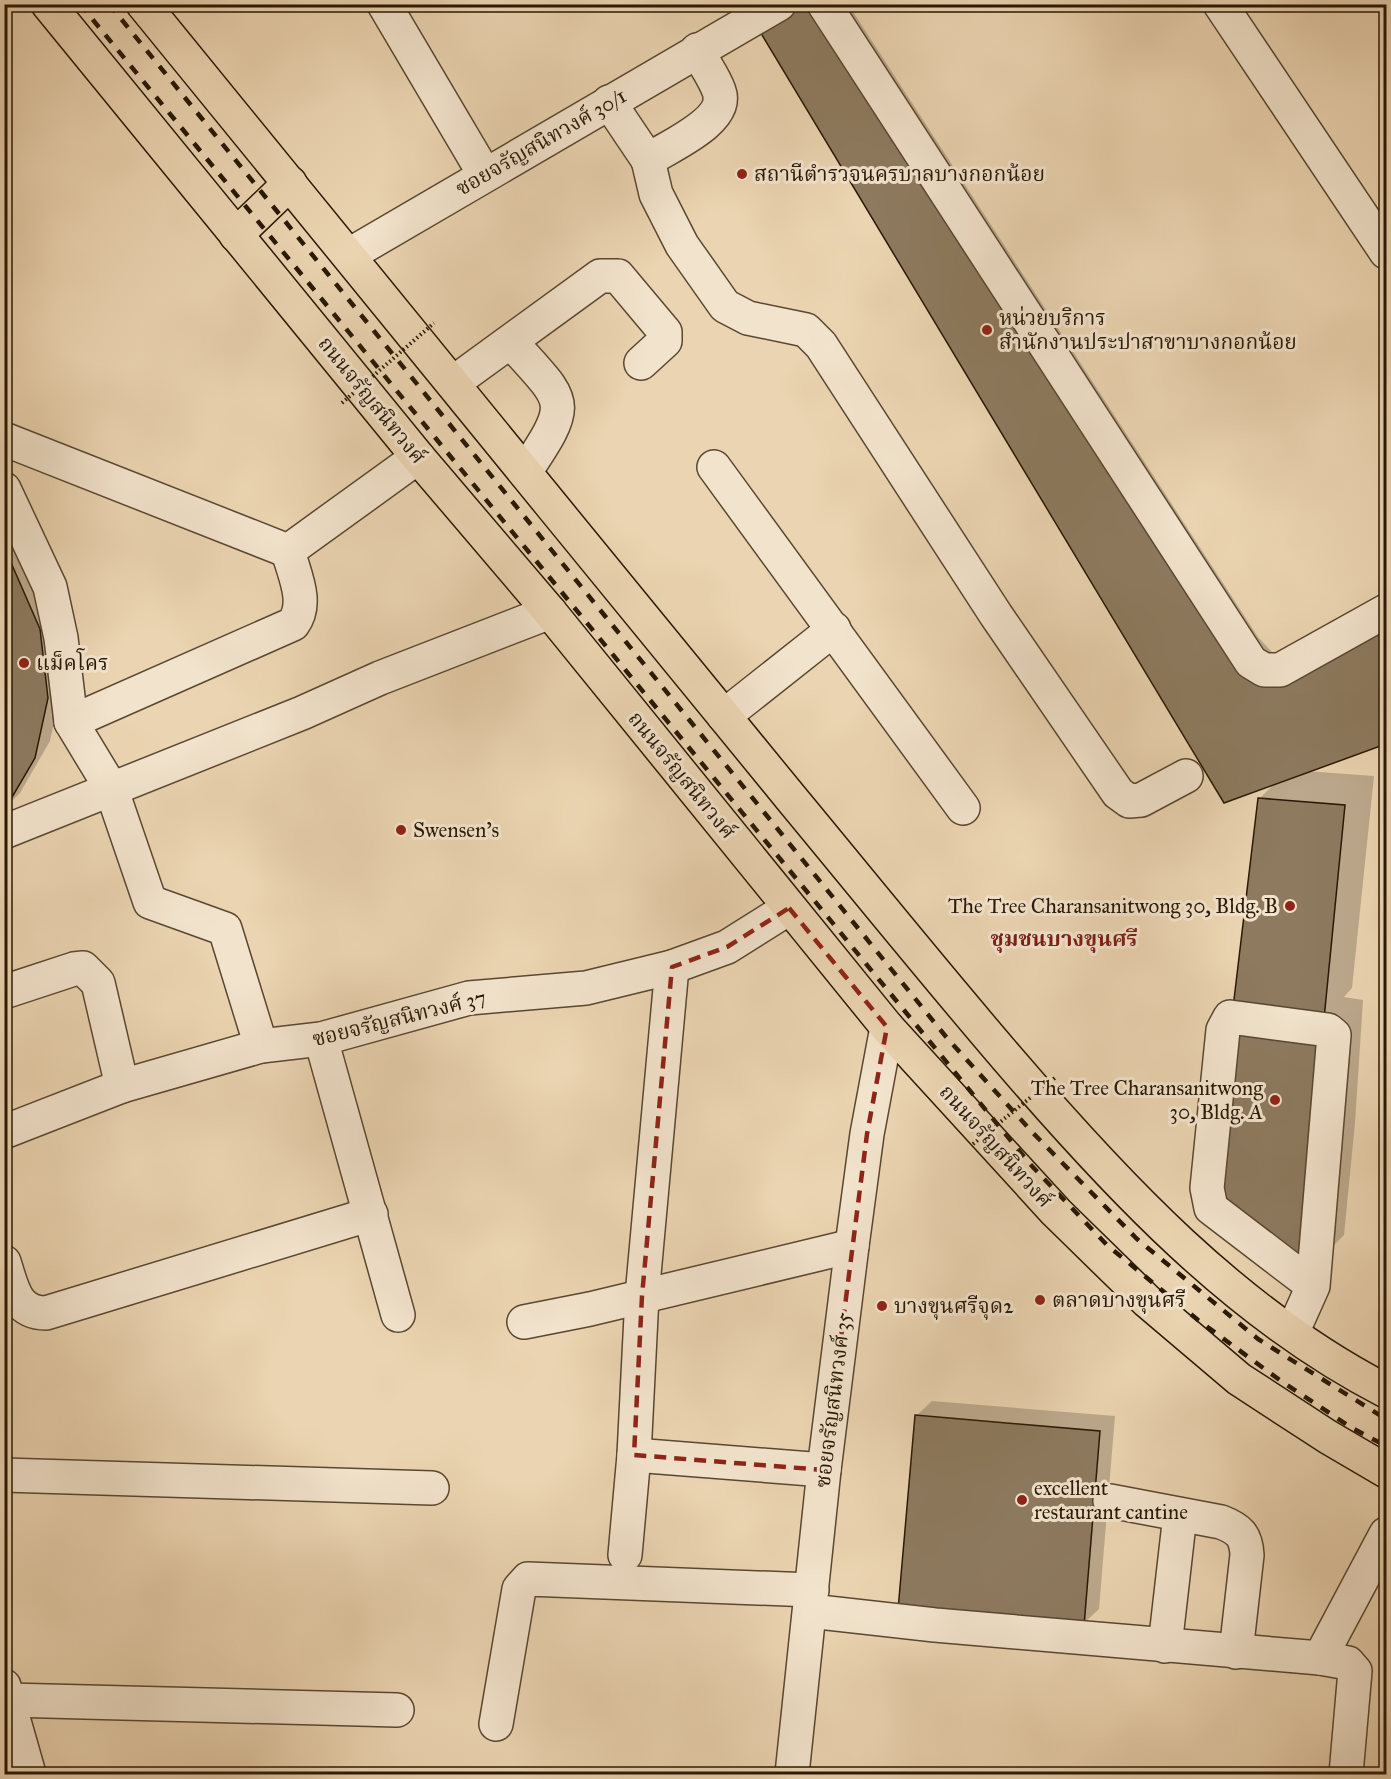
<svg xmlns="http://www.w3.org/2000/svg" width="1391" height="1779" font-family="'IM FELL Great Primer','Noto Serif Thai',serif">
  <style>
    .shadow { fill: #0003 }
    .building { fill: #8d7a5f; stroke: #281806; stroke-width: 1.5 }
    .lines { fill: none; stroke-linecap: round; stroke-linejoin: round }
    .minor-casing { stroke: #594731; stroke-width: 36 }
    .major-casing { stroke: #281806; stroke-width: 36 }
    .minor { stroke: #f2e3cc; stroke-width: 33 }
    .major { stroke: #ebd4b1; stroke-width: 33 }
    .rail { stroke: #281806; stroke-width: 4.5; stroke-dasharray: 10 10; stroke-linecap: butt }
    .path-bridge { stroke: #281806; stroke-width: 4; stroke-dasharray: 1.5 3; stroke-linecap: butt }
    .marked { fill: none; stroke: #8f2418; stroke-width: 4.5; stroke-dasharray: 12 8; stroke-linejoin: round }
    .poi-dot { fill: #8f2418; stroke: #f2e3cc; stroke-width: 2 }
    .labels { text-anchor: middle; dominant-baseline: central; stroke-width: 6; stroke-linejoin: round; paint-order: stroke }
    .street-label { font-size: 21px; fill: #281806; stroke: #f2e3cc }
    .poi-label { font-size: 21px; fill: #281806; stroke: #f2e3cc; text-anchor: start }
    .neighbourhood-label { font-size: 22px; font-weight: bold; fill: #7a1f14; stroke: #f2e3cc }
  </style>
  <rect width="100%" height="100%" fill="#ebd4b1"/>
  <filter id="stains"><feTurbulence type="fractalNoise" baseFrequency=".00333" numOctaves="4"/><feColorMatrix values="0 0 0 0 .2 0 0 0 0 .09 0 0 0 0 .02 0 0 0 .5 -.17"/></filter>
  <radialGradient id="worn" r=".72"><stop offset=".6" stop-color="#630" stop-opacity="0"/><stop offset="1" stop-color="#630" stop-opacity=".3"/></radialGradient>
  <g class="shadow">
    <path d="M 770,4 L 848,4 L 1258,637 L 1272,652 L 1287,656 L 1386,606 L 1386,742 L 1306,771 L 1374,776 L 1352,988 L 1344,997 L 1363,1000 L 1355,1123 L 1344,1235 L 1306,1273 L 1259,799 L 1276,782 Z"/>
    <path d="M 4,520 L 27,549 L 63,681 L 50,741 L 20,793 L 4,809 Z"/>
    <path d="M 932,1401 L 1115,1416 L 1099,1609 L 1083,1624 L 916,1416 Z"/>
  </g>
  <g class="building">
    <path d="M 778,4 L 824,4 L 1257,667 L 1386,611 L 1386,744 L 1224,803 L 753,20 Z"/>
    <path d="M 4,555 L 12,565 L 40,629 L 48,698 L 35,758 L 4,811 Z"/>
    <path d="M 1258,798 L 1345,805 L 1324,1019 L 1233,1008 Z"/>
    <path d="M 1238,1025 L 1325,1038 L 1306,1275 L 1215,1201 Z"/>
    <path d="M 915,1415 L 1100,1431 L 1084,1626 L 898,1610 Z"/>
  </g>
  <g class="lines">
    <g class="minor-casing">
      <g id="minor">
        <path d="M 384,4 L 485,175"/>
        <path d="M 824,4 L 1251,662 L 1264,670 L 1280,670 L 1386,611"/>
        <path d="M 1220,4 L 1386,252"/>
        <path d="M 609,102 L 648,160 C 669,146 730,121 719,91 C 714,77 704,64 697,50"/>
        <path d="M 648,160 L 656,194 L 682,245 L 725,306 L 748,318 L 806,330 L 821,345 L 996,615 L 1118,793 L 1129,801 L 1141,800 L 1186,776"/>
        <path d="M 349,255 L 779,4"/>
        <path d="M 511,342 C 566,404 574,399 525,472"/>
        <path d="M 453,383 L 600,276 L 618,276 L 665,332 L 665,341 L 641,363"/>
        <path d="M 4,439 L 288,551 L 418,457"/>
        <path d="M 714,467 L 963,808"/>
        <path d="M 4,489 L 50,587 L 61,638 L 71,722 L 111,788 L 150,902 L 225,929 L 261,1046"/>
        <path d="M 724,716 L 834,629"/>
        <path d="M 71,722 L 293,624 C 309,603 294,574 288,551"/>
        <path d="M 4,832 L 302,713 L 380,678 L 550,612"/>
        <path d="M 4,992 L 74,969 L 83,968 L 98,983 L 122,1086"/>
        <path d="M 321,1039 L 398,1315"/>
        <path d="M 4,1132 L 122,1086 L 261,1046 L 321,1039 L 469,998 L 586,988 L 672,967 L 727,947 L 789,908"/>
        <path d="M 4,1262 C 12,1286 15,1313 46,1313 L 371,1214"/>
        <path d="M 524,1322 L 590,1309 L 852,1246"/>
        <path d="M 1292,1333 L 1313,1286 L 1334,1035 L 1328,1030 L 1230,1017 L 1223,1030 L 1207,1188 L 1211,1208 L 1313,1286"/>
        <path d="M 634,1455 L 824,1470"/>
        <path d="M 4,1475 L 432,1488"/>
        <path d="M 1110,1501 L 1221,1522 C 1239,1529 1246,1535 1247,1555 L 1236,1652"/>
        <path d="M 625,1555 L 634,1455 L 642,1296 L 672,967"/>
        <path d="M 810,1611 L 935,1625 L 1320,1658 L 1386,1534"/>
        <path d="M 1165,1646 L 1180,1515"/>
        <path d="M 1320,1658 L 1348,1663 L 1355,1671 L 1346,1774"/>
        <path d="M 4,1686 L 29,1774"/>
        <path d="M 8,1700 L 397,1710"/>
        <path d="M 496,1724 L 519,1589 L 528,1579 L 812,1590"/>
        <path d="M 792,1774 L 824,1470 L 852,1246 L 867,1134 L 887,1027"/>
      </g>
    </g>
    <g class="major-casing">
      <g id="major">
        <path d="M 48,4 L 418,457 L 550,612 L 887,1027 L 1056,1212 L 1147,1301 L 1239,1379 L 1328,1437 L 1386,1471"/>
        <path d="M 143,4 C 360,269 574,534 791,798 C 863,885 934,973 1007,1058 C 1116,1185 1236,1314 1386,1391"/>
        <path d="M 236,235 L 290,183"/>
      </g>
    </g>
    <use href="#minor" class="minor"/>
    <use href="#major" class="major"/>
    <g class="rail">
      <path d="M 80,4 L 1030,1164 L 1107,1245 L 1198,1320 L 1281,1381 L 1352,1428 L 1386,1446"/>
      <path d="M 109,4 L 947,1038 L 1033,1133 L 1137,1239 L 1258,1339 L 1386,1419"/>
    </g>
    <g class="path-bridge">
      <path d="M 342,403 L 434,323"/>
      <path d="M 973,1144 L 1056,1077"/>
    </g>
  </g>
  <path class="marked" d="M 789,908 L 887,1027 L 867,1134 L 824,1470 L 634,1455 L 642,1296 L 672,967 L 727,947 Z"/>
  <g class="poi-dot">
    <circle cx="742" cy="174" r="6"/>
    <circle cx="987" cy="330" r="6"/>
    <circle cx="24" cy="663" r="6"/>
    <circle cx="401" cy="830" r="6"/>
    <circle cx="1290" cy="906" r="6"/>
    <circle cx="1275" cy="1100" r="6"/>
    <circle cx="1040" cy="1300" r="6"/>
    <circle cx="882" cy="1306" r="6"/>
    <circle cx="1022" cy="1500" r="6"/>
  </g>
  <g class="labels">
    <g class="street-label">
      <text transform="translate(541 142) rotate(-30)">ซอยจรัญสนิทวงศ์ 30/1</text>
      <text transform="translate(372 400) rotate(51)">ถนนจรัญสนิทวงศ์</text>
      <text transform="translate(682 775) rotate(51)">ถนนจรัญสนิทวงศ์</text>
      <text transform="translate(399 1018) rotate(-14)">ซอยจรัญสนิทวงศ์ 37</text>
      <text transform="translate(996 1146) rotate(48)">ถนนจรัญสนิทวงศ์</text>
      <text transform="translate(833 1400) rotate(-83)">ซอยจรัญสนิทวงศ์ 35</text>
    </g>
    <g class="poi-label">
      <text x="754" y="174">สถานีตำรวจนครบาลบางกอกน้อย</text>
      <text x="999" y="318">หน่วยบริการ<tspan x="999" dy="24">สำนักงานประปาสาขาบางกอกน้อย</tspan></text>
      <text x="36" y="663">แม็คโคร</text>
      <text x="413" y="830">Swensen's</text>
      <text x="1278" y="906" text-anchor="end">The Tree Charansanitwong 30, Bldg. B</text>
      <text x="1263" y="1088" text-anchor="end">The Tree Charansanitwong<tspan x="1263" dy="24">30, Bldg. A</tspan></text>
      <text x="1052" y="1300">ตลาดบางขุนศรี</text>
      <text x="894" y="1306">บางขุนศรีจุด2</text>
      <text x="1034" y="1488">excellent<tspan x="1034" dy="24">restaurant cantine</tspan></text>
    </g>
    <g class="neighbourhood-label">
      <text x="1064" y="938">ชุมชนบางขุนศรี</text>
    </g>
  </g>
  <rect width="1391" height="1779" fill="none" stroke="#ebd4b1" stroke-width="24"/>
  <rect x="6" y="6" width="1379" height="1767" fill="none" stroke="#281806" stroke-width="3"/>
  <rect x="12" y="12" width="1367" height="1755" fill="none" stroke="#281806" stroke-width="1.5"/>
  <rect width="100%" height="100%" filter="url(#stains)"/>
  <rect width="100%" height="100%" fill="url(#worn)"/>
</svg>
